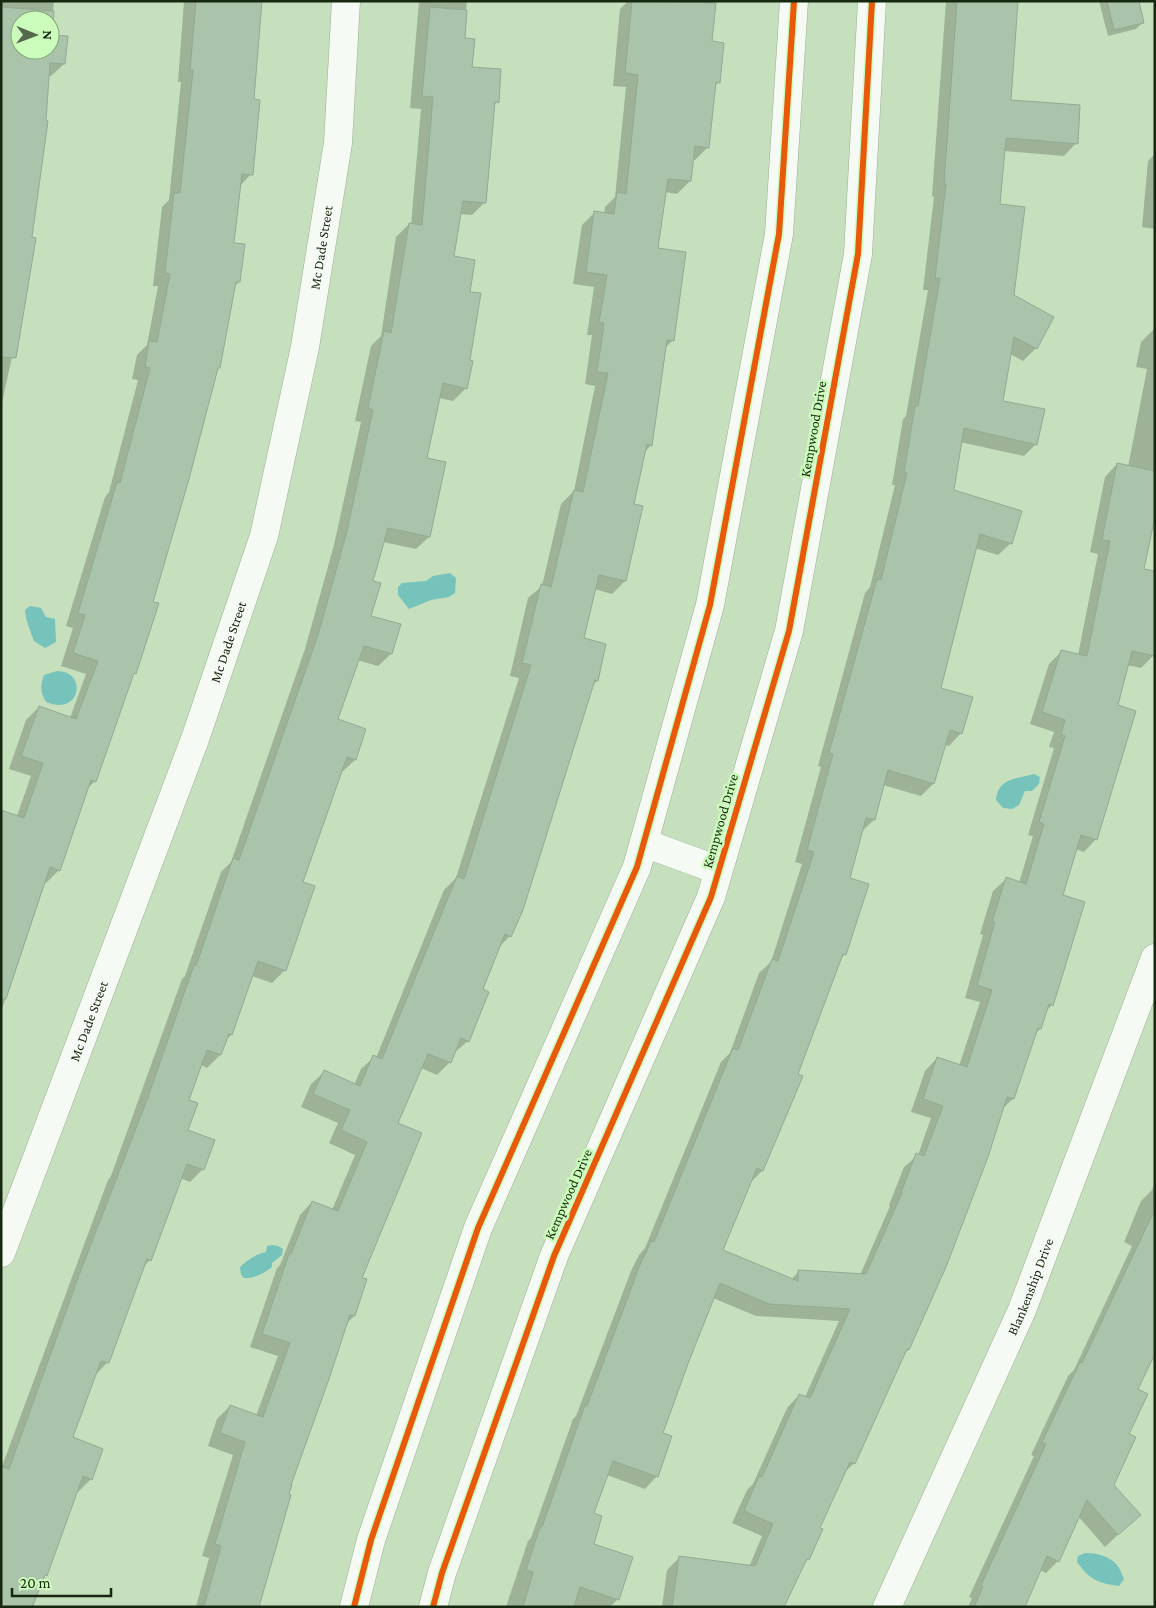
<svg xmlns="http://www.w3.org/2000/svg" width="1156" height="1608" font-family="'Crimson Pro',serif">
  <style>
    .water { fill: #75c3bb }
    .shadow { fill: #0003; fill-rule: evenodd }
    .building { fill: #aac3ab; stroke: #91aa93; fill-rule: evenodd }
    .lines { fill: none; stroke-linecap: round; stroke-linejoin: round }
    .minor-casing { stroke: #9caf94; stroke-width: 29 }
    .major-casing { stroke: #9caf94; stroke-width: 29 }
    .minor { stroke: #f6faf5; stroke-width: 28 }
    .major { stroke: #f6faf5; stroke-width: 28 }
    .cycleway-casing { stroke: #ccfcbb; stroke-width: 9 }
    .cycleway { stroke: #e8590c; stroke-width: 6 }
    .labels { text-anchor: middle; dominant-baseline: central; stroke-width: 5; stroke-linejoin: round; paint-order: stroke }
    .street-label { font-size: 14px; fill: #172810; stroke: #ccfcbb }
  </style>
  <rect width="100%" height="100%" fill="#c6dfbd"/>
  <g class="water">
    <path d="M 450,573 L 456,578 L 455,593 L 449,597 L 431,600 L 409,609 L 398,595 L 398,587 L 402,583 L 426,581 L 433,576 Z"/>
    <path d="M 30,606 L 41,608 L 46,617 L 55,619 L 56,642 L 45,648 L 34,641 C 31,633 25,618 25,610 Z"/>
    <path d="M 57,671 C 88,671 81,717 46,702 C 40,692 40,686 44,675 Z"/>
    <path d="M 1034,774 L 1040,777 L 1039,784 L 1032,791 L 1025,791 L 1019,805 L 1012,809 L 1003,808 L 996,800 C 998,778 1016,779 1034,774 Z"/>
    <path d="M 272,1245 L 278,1246 L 283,1249 L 282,1255 L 272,1263 L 272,1267 C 263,1274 255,1278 244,1278 L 241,1275 L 240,1267 C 247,1260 256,1254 266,1252 L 267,1246 Z"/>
    <path d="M 1085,1553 C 1096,1553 1109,1556 1116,1564 C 1120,1568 1122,1575 1124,1579 L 1119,1586 C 1098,1583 1090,1580 1077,1562 L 1078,1556 Z"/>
  </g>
  <g class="shadow">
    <path d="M 1,1 L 54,1 L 51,36 L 64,64 L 51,76 L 48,76 L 24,303 L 1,407 ZM 20,20 L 50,20 L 50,50 L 20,50 Z"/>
    <path d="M 184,1 L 261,1 L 253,100 L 251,174 L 239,187 L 233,244 L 239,282 L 234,287 L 216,370 L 152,602 L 135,673 L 131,677 L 95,781 L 87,789 L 59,870 L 46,883 L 44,882 L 1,1012 L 1,811 L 17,816 L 31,776 L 9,769 L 26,720 L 39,707 L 70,718 L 86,674 L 61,666 L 73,628 L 66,626 L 105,497 L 109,492 L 138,380 L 132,379 L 137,355 L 147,345 L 158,286 L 153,286 L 162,207 L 169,200 L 181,82 L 178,82 Z"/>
    <path d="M 419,1 L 467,1 L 463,39 L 471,68 L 497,102 L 493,106 L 485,202 L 472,215 L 459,214 L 452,257 L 469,293 L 468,361 L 466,388 L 453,401 L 439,398 L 426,459 L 429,537 L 416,549 L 383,542 L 371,582 L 370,617 L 391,654 L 378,666 L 357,660 L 336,720 L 355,760 L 342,772 L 340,772 L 302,883 L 285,970 L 272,983 L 252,976 L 231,1035 L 225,1041 L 220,1055 L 207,1068 L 201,1065 L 188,1100 L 186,1131 L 203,1169 L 190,1182 L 180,1178 L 150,1260 L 142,1268 L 107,1363 L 94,1376 L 71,1438 L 91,1479 L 78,1492 L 76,1491 L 33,1607 L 1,1607 L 1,1469 L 108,1180 L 111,1176 L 182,979 L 185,976 L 221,872 L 231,862 L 305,649 L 334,545 L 361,422 L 355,421 L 371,346 L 381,336 L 396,237 L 409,224 L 411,225 L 421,109 L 410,108 Z"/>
    <path d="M 628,1 L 715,1 L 711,43 L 719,82 L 714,87 L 708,147 L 695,160 L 692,160 L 690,181 L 677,194 L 665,192 L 657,249 L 673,340 L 665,348 L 651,445 L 644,453 L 633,505 L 625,581 L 612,594 L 594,589 L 582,639 L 597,681 L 592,686 L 510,936 L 497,949 L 481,990 L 468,1041 L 454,1053 L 450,1062 L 437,1075 L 421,1068 L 397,1124 L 361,1278 L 354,1316 L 345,1325 L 289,1485 L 258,1607 L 196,1607 L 209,1558 L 202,1556 L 233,1455 L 208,1446 L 217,1419 L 230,1406 L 256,1416 L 278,1356 L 250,1347 L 277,1268 L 280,1265 L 300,1215 L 312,1202 L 332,1210 L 355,1155 L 329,1143 L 338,1123 L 301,1107 L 311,1084 L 324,1072 L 354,1085 L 361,1069 L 374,1057 L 376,1058 L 444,890 L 456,878 L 519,678 L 510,676 L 528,598 L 542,586 L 561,504 L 574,491 L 595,386 L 585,384 L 592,335 L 587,335 L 594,287 L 573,284 L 582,225 L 595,212 L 604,214 L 605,207 L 615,197 L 626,87 L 613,86 L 620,9 Z"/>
    <path d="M 946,1 L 1017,1 L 1010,101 L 1076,143 L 1064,156 L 1003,151 L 998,205 L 1013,296 L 1036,348 L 1023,361 L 1010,354 L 1002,402 L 1036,444 L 1024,456 L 960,442 L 953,490 L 1011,543 L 998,555 L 975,548 L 939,688 L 961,733 L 949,746 L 945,745 L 933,784 L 921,796 L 883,785 L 874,820 L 861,832 L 848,879 L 845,954 L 840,960 L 762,1171 L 750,1183 L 721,1251 L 791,1280 L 799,1271 L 860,1275 L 890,1206 L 889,1205 L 904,1167 L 918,1155 L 931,1118 L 911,1112 L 925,1071 L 937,1058 L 959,1066 L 980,1002 L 965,998 L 983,935 L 980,934 L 993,891 L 1006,879 L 1019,883 L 1033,836 L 1028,835 L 1054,748 L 1049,747 L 1054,732 L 1030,724 L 1049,664 L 1061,652 L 1078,655 L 1098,554 L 1090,552 L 1105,477 L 1117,464 L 1128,467 L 1147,369 L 1136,367 L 1141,342 L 1155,328 L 1155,510 L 1143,570 L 1154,655 L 1141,668 L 1127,665 L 1116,706 L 1096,839 L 1084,852 L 1075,849 L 1061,896 L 1052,1005 L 1045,1012 L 1040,1029 L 1034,1035 L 1013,1099 L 1002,1109 L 945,1267 L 908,1350 L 903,1355 L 854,1463 L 842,1475 L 818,1528 L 808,1559 L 802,1566 L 782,1607 L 662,1607 L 667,1570 L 680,1557 L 749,1567 L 762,1536 L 732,1523 L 747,1490 L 753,1484 L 787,1408 L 799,1395 L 805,1397 L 839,1321 L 756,1316 L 713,1298 L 661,1433 L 657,1476 L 645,1489 L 607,1475 L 593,1514 L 592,1545 L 618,1599 L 610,1607 L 506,1607 L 528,1541 L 531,1538 L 573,1419 L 576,1416 L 631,1271 L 639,1255 L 645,1248 L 721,1062 L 730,1053 L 759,973 L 771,962 L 802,864 L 795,862 L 821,767 L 818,766 L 865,593 L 870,587 L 895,485 L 892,485 L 903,419 L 906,416 L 928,290 L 923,290 L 934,197 L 932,196 Z"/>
    <path d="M 1099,1 L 1138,1 L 1142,23 L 1136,29 L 1108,36 Z"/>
    <path d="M 1155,154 L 1155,229 L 1142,227 L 1148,161 Z"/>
    <path d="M 1155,1181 L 1155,1351 L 1136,1390 L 1128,1435 L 1112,1485 L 1139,1515 L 1105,1547 L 1078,1516 L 1058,1561 L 1046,1573 L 1040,1570 L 1024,1607 L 968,1607 L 972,1598 L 969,1597 L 1034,1456 L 1031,1455 L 1068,1376 L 1074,1370 L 1132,1246 L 1124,1242 L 1141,1201 L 1152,1190 Z"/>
  </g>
  <g class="building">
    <path d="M 196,1 L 262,1 L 254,99 L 260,100 L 253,175 L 242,174 L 234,243 L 245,244 L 240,282 L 236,282 L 220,368 L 218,368 L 189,479 L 153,602 L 159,603 L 136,674 L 134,673 L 96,782 L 91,780 L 60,871 L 50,867 L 6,999 L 1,999 L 1,810 L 24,818 L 43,763 L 21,756 L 39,706 L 76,719 L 98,661 L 73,653 L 85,615 L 78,613 L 117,482 L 120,483 L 150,368 L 145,367 L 149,341 L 157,342 L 170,274 L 165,273 L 174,193 L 180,193 L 193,70 L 190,70 Z"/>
    <path d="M 632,1 L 716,3 L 712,41 L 724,43 L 720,83 L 716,82 L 709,148 L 695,146 L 691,181 L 668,179 L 658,248 L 686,252 L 674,341 L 667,340 L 652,446 L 647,444 L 634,504 L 643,506 L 626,581 L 599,575 L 584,638 L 606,644 L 598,681 L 595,680 L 523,910 L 511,937 L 505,934 L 483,989 L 489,992 L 469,1042 L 461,1038 L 451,1063 L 428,1054 L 398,1123 L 422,1133 L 362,1278 L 367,1279 L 355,1316 L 350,1315 L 329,1379 L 291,1485 L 292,1485 L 289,1494 L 291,1495 L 259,1607 L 204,1607 L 221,1546 L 215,1544 L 245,1442 L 220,1433 L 230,1405 L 263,1417 L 290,1343 L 262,1334 L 289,1254 L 291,1254 L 312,1201 L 338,1211 L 367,1142 L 341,1130 L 350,1110 L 313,1094 L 324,1070 L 360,1086 L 373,1055 L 382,1059 L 457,876 L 464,879 L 531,665 L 522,663 L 541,584 L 551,587 L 574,490 L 583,492 L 608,373 L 597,372 L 604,323 L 599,322 L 607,275 L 586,272 L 594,211 L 614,214 L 617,192 L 626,194 L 638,75 L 625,73 Z"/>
    <path d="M 957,1 L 1018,1 L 1011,100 L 1080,105 L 1078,144 L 1006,138 L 1000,204 L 1025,207 L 1014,295 L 1054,317 L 1037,349 L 1014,337 L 1003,401 L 1045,409 L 1037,445 L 964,428 L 954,490 L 1022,511 L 1012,544 L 980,534 L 941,688 L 973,697 L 962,734 L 950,730 L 934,784 L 888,770 L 875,820 L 866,818 L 850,878 L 869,884 L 846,955 L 843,954 L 798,1074 L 803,1076 L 763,1171 L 757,1168 L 723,1250 L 798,1281 L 798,1270 L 866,1274 L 902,1193 L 901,1193 L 916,1153 L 924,1156 L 943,1106 L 923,1099 L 937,1057 L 967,1067 L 992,990 L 977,985 L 995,922 L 992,922 L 1006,877 L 1026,884 L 1044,824 L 1039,822 L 1065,736 L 1061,734 L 1065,720 L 1042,712 L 1061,650 L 1087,656 L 1110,541 L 1102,540 L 1117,463 L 1155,471 L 1155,517 L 1144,569 L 1155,571 L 1155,656 L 1132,651 L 1118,705 L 1136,711 L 1097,840 L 1081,835 L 1063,895 L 1085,902 L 1053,1006 L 1049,1004 L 1041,1029 L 1038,1028 L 1014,1099 L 1007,1097 L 988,1157 L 946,1267 L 909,1350 L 907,1349 L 855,1464 L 850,1462 L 820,1528 L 823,1529 L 809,1560 L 807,1559 L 784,1607 L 672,1607 L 679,1556 L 755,1566 L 773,1524 L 744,1511 L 759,1476 L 762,1477 L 799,1394 L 810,1398 L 850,1309 L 769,1304 L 720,1283 L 689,1361 L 663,1433 L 672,1436 L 658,1477 L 613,1461 L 594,1513 L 602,1516 L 594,1544 L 633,1557 L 619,1600 L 580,1587 L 574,1607 L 523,1607 L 533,1572 L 526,1570 L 540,1527 L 542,1527 L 585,1405 L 587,1406 L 643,1257 L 644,1257 L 651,1241 L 654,1242 L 733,1048 L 738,1050 L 772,959 L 778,961 L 814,852 L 807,850 L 833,754 L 829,753 L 877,579 L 881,580 L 907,473 L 904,472 L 915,406 L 918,406 L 940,278 L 935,278 L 946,184 L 944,184 Z"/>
    <path d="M 1107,1 L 1139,1 L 1144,23 L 1114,30 Z"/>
    <path d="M 1,7 L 54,11 L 52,35 L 68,36 L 65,64 L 50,63 L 46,120 L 48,121 L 32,237 L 36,238 L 16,358 L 1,357 ZM 20,20 L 50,20 L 50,50 L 20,50 Z"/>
    <path d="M 430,7 L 467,10 L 465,38 L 475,39 L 472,67 L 501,69 L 499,103 L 495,102 L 486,203 L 463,201 L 454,256 L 475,260 L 470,292 L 481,293 L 470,360 L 473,361 L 467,389 L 443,383 L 427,458 L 446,462 L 430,537 L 388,528 L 373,581 L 381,583 L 371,616 L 401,624 L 392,654 L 364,646 L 338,719 L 366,729 L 356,760 L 347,757 L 303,882 L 315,886 L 286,971 L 258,961 L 232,1035 L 229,1034 L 221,1055 L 207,1050 L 189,1100 L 198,1103 L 188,1130 L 215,1140 L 204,1170 L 187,1164 L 151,1261 L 147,1259 L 109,1363 L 101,1361 L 73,1437 L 103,1449 L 92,1480 L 83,1476 L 47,1576 L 45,1575 L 32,1607 L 1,1607 L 1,1466 L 9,1469 L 81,1270 L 147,1100 L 194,965 L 196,966 L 233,858 L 239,860 L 318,635 L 347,531 L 373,410 L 368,408 L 384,331 L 391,333 L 409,223 L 422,225 L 433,97 L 422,96 Z"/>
    <path d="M 1155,1209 L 1155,1354 L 1138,1389 L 1148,1394 L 1129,1434 L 1136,1437 L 1114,1485 L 1141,1515 L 1118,1535 L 1087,1500 L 1059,1562 L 1047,1556 L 1025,1607 L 974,1607 L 983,1586 L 981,1585 L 1046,1444 L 1042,1442 L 1080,1362 L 1082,1363 Z"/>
  </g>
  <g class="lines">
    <g class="minor-casing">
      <g id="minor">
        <path id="s1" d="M 1,1253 L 195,739 L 264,536 L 305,347 L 338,143 L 346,1"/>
        <path id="s2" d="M 887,1607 L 1022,1310 L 1155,958"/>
      </g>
    </g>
    <g class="major-casing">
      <g id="major">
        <path d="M 644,843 L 718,870"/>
        <path d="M 354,1607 L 371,1540 L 478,1228 L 637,867 L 710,605 L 779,234 L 794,1"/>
        <path d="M 433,1607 L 442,1573 L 554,1256 L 711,897 L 789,631 L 858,254 L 872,1"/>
      </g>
    </g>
    <use href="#minor" class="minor"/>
    <use href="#major" class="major"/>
    <g class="cycleway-casing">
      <g id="cycleway">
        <path d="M 354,1607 L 371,1540 L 478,1228 L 637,867 L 710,605 L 779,234 L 794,1"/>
        <path d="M 433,1607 L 442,1573 L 554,1256 L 711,897 L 789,631 L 858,254 L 872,1"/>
      </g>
    </g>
    <use href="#cycleway" class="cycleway"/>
  </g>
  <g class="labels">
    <g class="street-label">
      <text stroke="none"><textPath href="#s1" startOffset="1058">Mc Dade Street</textPath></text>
      <text transform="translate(813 429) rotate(-80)">Kempwood Drive</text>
      <text stroke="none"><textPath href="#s1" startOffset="652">Mc Dade Street</textPath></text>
      <text transform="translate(720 821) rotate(-74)">Kempwood Drive</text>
      <text stroke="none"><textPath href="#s1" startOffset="248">Mc Dade Street</textPath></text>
      <text transform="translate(568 1194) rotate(-66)">Kempwood Drive</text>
      <text stroke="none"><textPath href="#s2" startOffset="351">Blankenship Drive</textPath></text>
    </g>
  </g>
  <rect width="1156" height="1608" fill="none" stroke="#172810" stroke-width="5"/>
  <g transform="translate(35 35) rotate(91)"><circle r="24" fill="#ccfcbb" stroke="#84a777"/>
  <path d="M0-4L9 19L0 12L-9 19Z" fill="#54684d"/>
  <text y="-8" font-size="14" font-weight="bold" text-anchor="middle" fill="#172810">N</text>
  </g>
  <path d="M12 1588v8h99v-8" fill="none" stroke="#172810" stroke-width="2.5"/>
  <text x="20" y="1588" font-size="15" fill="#172810" stroke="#ccfcbb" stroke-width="4" paint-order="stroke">20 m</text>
</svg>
